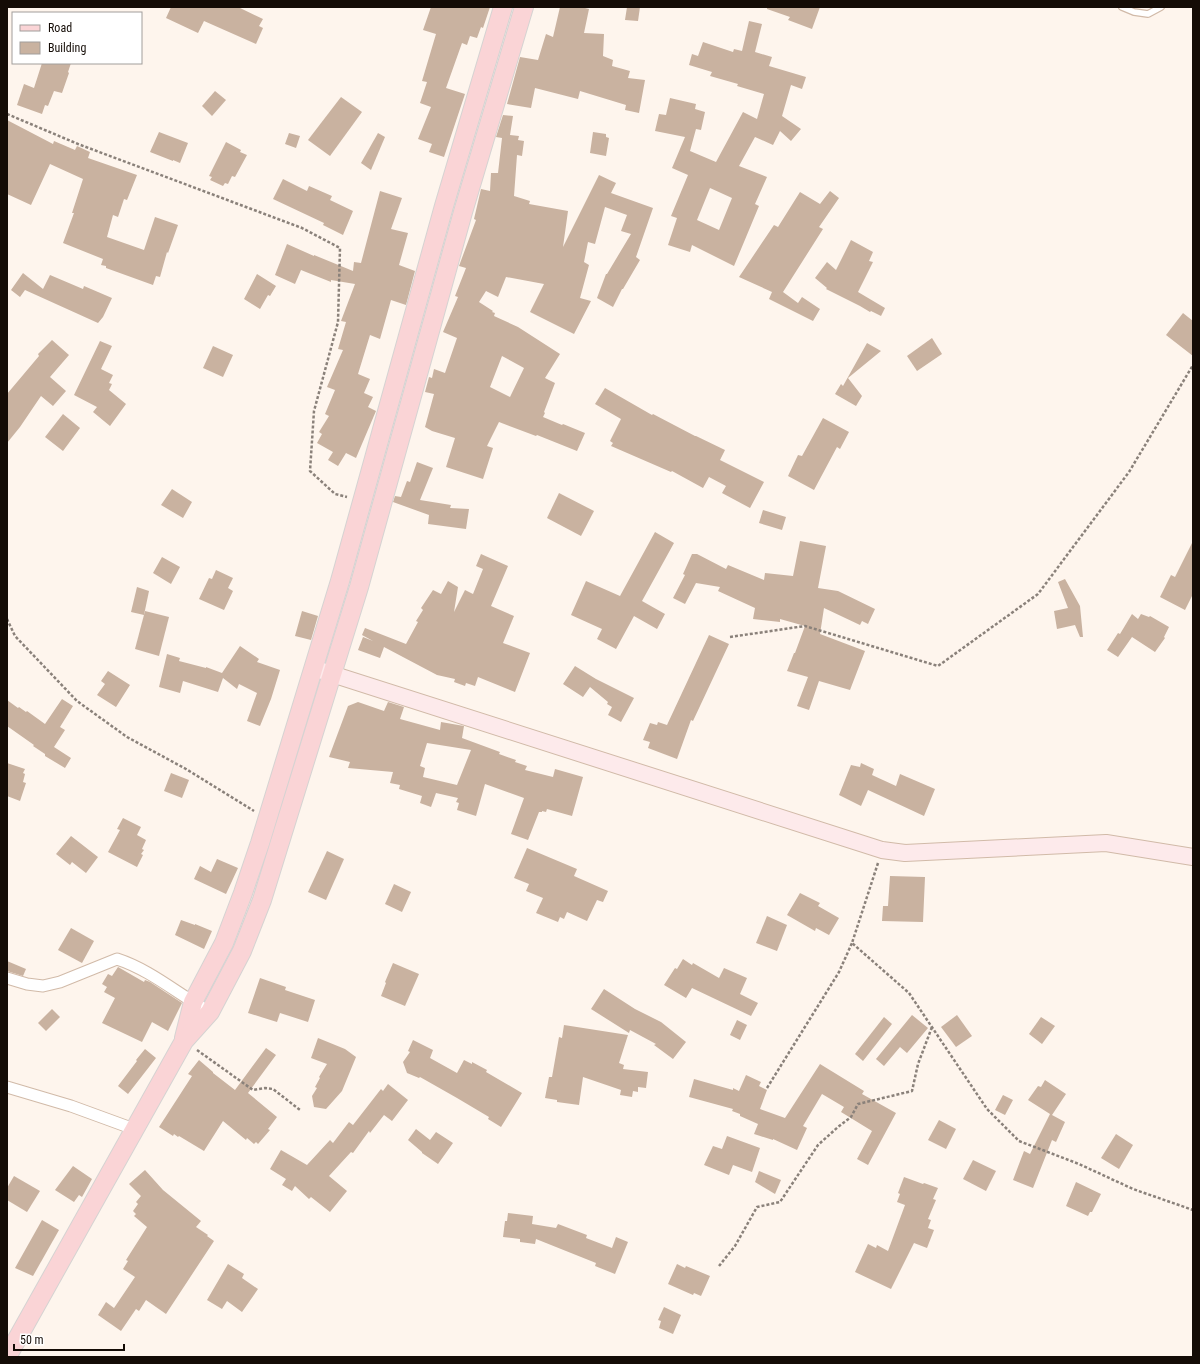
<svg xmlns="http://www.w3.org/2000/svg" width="1200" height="1364" font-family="'Roboto Condensed',sans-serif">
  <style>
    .building { fill: #c9b2a0; fill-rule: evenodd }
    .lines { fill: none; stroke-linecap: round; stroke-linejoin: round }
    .lane-casing { stroke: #d1baa8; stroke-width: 8 }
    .street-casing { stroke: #d1baa8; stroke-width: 13 }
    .secondary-casing { stroke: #d1baa8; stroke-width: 18 }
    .primary-casing { stroke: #d5d3d2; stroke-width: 20 }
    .path { stroke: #8a817a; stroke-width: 2.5; stroke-dasharray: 3 2; stroke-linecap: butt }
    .lane { stroke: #fff; stroke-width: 5.5 }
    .street { stroke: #fff; stroke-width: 11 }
    .secondary { stroke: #fdeaeb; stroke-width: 16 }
    .primary { stroke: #fad4d6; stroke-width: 18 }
  </style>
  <rect width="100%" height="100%" fill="#fef5ed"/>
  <g class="building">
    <path d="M 171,7 L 238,7 L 263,19 L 259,26 L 263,28 L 256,44 L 204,21 L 198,33 L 166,18 Z"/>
    <path d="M 431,7 L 490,7 L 483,28 L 481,27 L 477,38 L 470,36 L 467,45 L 462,43 L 446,88 L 465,94 L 444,157 L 429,152 L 432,144 L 418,139 L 431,107 L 420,103 L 427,82 L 422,81 L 436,34 L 423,30 Z"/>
    <path d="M 560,7 L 581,7 L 589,9 L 584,33 L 604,34 L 603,56 L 613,60 L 612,66 L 630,71 L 628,78 L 645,80 L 639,113 L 625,110 L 626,105 L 580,91 L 578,99 L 535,88 L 531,108 L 507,104 L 520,57 L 538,60 L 546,34 L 553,37 Z"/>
    <path d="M 627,7 L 640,7 L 638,21 L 625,20 Z"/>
    <path d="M 767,7 L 820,7 L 812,29 L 788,20 L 790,17 L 767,9 Z"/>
    <path d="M 749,21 L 762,24 L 755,52 L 772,57 L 769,66 L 806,77 L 802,89 L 791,85 L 782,116 L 801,129 L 791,141 L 780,131 L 773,145 L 755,137 L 739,166 L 767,177 L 755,204 L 759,206 L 734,266 L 692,245 L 690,252 L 668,245 L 677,218 L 671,216 L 688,175 L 672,168 L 685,137 L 655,131 L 659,114 L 666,115 L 670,98 L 696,104 L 695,109 L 705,112 L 701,130 L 696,129 L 690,151 L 716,162 L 743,112 L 757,119 L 764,94 L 737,86 L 738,84 L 710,76 L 712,72 L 689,65 L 692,54 L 698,56 L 703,42 L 733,52 L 734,49 L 742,51 ZM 710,188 L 732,198 L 719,230 L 697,220 Z"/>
    <path d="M 42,63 L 71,63 L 68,72 L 69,73 L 62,93 L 54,91 L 48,106 L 45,105 L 42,114 L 17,105 L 24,84 L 34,88 Z"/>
    <path d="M 215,91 L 226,100 L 212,116 L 202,106 Z"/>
    <path d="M 341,97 L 362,112 L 330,156 L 308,140 Z"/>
    <path d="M 503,115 L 513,116 L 510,135 L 519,136 L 518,140 L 524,141 L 522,156 L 517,155 L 514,196 L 530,201 L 529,204 L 568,211 L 563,247 L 599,175 L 616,183 L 611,193 L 653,208 L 636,257 L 640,260 L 623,289 L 622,289 L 613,307 L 597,298 L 606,274 L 607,274 L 631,234 L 621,231 L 627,215 L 605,207 L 595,244 L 588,242 L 584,262 L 589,265 L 580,298 L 591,301 L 574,334 L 530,312 L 544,284 L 506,277 L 498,297 L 486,291 L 479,302 L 493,311 L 492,312 L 495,313 L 494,316 L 518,327 L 560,354 L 545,378 L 555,383 L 544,412 L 545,413 L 543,417 L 562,425 L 563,424 L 585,433 L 577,451 L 537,435 L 536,436 L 499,422 L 487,446 L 493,448 L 483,479 L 446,467 L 455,438 L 432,431 L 425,427 L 434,394 L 425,392 L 429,377 L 432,378 L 434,369 L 445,373 L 457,338 L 443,332 L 458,297 L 455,296 L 466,268 L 459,266 L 476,220 L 474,219 L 481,189 L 490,191 L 491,173 L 498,173 L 502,138 L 496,137 ZM 502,356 L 524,368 L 510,397 L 490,387 Z"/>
    <path d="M 7,120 L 53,144 L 54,141 L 75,150 L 77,146 L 90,152 L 88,158 L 137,175 L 127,200 L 124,199 L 118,217 L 113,215 L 107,237 L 144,250 L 155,217 L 178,225 L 168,253 L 167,252 L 160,277 L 156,276 L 153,285 L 106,268 L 106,266 L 101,265 L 103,259 L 63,243 L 74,213 L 72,213 L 83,179 L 50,164 L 31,205 L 7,194 Z"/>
    <path d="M 159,132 L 188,143 L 180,163 L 173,160 L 173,161 L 150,152 Z"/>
    <path d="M 593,132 L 606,134 L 606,137 L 609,138 L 606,156 L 590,153 Z"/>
    <path d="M 289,133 L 300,136 L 296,148 L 285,144 Z"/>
    <path d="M 378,133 L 385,137 L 371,170 L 361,163 Z"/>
    <path d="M 226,142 L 241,150 L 240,152 L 247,155 L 235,177 L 232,176 L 228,184 L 225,183 L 223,186 L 210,180 L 212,177 L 209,176 Z"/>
    <path d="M 283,179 L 307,191 L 309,186 L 332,196 L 330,200 L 353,211 L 343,235 L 323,225 L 324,223 L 273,199 Z"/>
    <path d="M 380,191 L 402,198 L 391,229 L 408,233 L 399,265 L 415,271 L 406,305 L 391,300 L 380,339 L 370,335 L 358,374 L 370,379 L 364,393 L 373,397 L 368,407 L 376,411 L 356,458 L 346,453 L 338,466 L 328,460 L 333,452 L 317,443 L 322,434 L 319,432 L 329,416 L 325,414 L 335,390 L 327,387 L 343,350 L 338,349 L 346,322 L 341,321 L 355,284 L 331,280 L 331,282 L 301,270 L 295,284 L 275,275 L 287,244 L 314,256 L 314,255 L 353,271 L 354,262 L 361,263 Z"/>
    <path d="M 830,191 L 839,198 L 819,227 L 823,229 L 783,292 L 798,303 L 802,297 L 820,309 L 813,321 L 769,299 L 772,292 L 739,277 L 774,225 L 778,227 L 800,192 L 820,204 Z"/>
    <path d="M 851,240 L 873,252 L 869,261 L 873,262 L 858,292 L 885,308 L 881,316 L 871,311 L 870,312 L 860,306 L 826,289 L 827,288 L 815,278 L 827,262 L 836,270 Z"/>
    <path d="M 23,273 L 43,289 L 50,275 L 83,289 L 84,286 L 112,298 L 103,317 L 98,323 L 25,290 L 20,297 L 11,290 Z"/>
    <path d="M 257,274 L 276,286 L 270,296 L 268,295 L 260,309 L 244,299 Z"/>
    <path d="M 1183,313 L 1193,321 L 1193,356 L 1166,335 Z"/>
    <path d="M 932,338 L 942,354 L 917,371 L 907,356 Z"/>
    <path d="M 52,340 L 69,355 L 50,377 L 66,391 L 53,406 L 41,396 L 20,427 L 7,443 L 7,394 L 39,356 L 38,354 Z"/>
    <path d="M 100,341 L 112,346 L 101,369 L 113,375 L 109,383 L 112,384 L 109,390 L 126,404 L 110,426 L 93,412 L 97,407 L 74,395 Z"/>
    <path d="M 867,343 L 881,351 L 848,378 L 862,396 L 856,406 L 835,394 L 841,384 L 843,386 Z"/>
    <path d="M 213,346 L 233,355 L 223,377 L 203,368 Z"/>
    <path d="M 605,388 L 652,415 L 653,414 L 695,436 L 696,436 L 725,450 L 720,460 L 764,482 L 750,508 L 722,493 L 726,486 L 709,477 L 703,488 L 672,471 L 671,472 L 611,446 L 613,443 L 610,441 L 621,419 L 595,404 Z"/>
    <path d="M 63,414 L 80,428 L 63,451 L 45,437 Z"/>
    <path d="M 823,418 L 849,432 L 840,449 L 837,447 L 814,490 L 788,476 L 798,455 L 802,456 Z"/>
    <path d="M 417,462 L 433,468 L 420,500 L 451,505 L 450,508 L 469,509 L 466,529 L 428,524 L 429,515 L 393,502 L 395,496 L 401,497 L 407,481 L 410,482 Z"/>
    <path d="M 172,489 L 192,502 L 183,518 L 161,505 Z"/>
    <path d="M 559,493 L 594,511 L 581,536 L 547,518 Z"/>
    <path d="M 763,510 L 786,517 L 782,530 L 759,523 Z"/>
    <path d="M 655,532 L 674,543 L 642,601 L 665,614 L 657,629 L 634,616 L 616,649 L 597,639 L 602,629 L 571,615 L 586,581 L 620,596 Z"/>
    <path d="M 800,541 L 826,546 L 818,588 L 838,591 L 875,609 L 868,624 L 862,621 L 860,625 L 824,608 L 820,634 L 865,651 L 850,690 L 819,681 L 809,710 L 797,706 L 808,677 L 787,671 L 794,653 L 795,653 L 805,626 L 780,619 L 780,622 L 753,619 L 755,608 L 718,591 L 720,587 L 696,583 L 685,604 L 673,598 L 685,575 L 683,574 L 692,554 L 697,554 L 726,569 L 728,565 L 764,580 L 765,573 L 793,576 Z"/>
    <path d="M 1193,541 L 1193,594 L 1185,610 L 1160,597 L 1171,575 L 1175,577 Z"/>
    <path d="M 481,554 L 508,566 L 491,606 L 514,616 L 503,643 L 530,653 L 515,692 L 478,677 L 475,686 L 466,683 L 465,686 L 454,682 L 455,679 L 437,675 L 384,647 L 380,658 L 358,650 L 363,637 L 373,641 L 362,635 L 365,628 L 406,644 L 418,622 L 416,621 L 423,610 L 421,608 L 433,590 L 441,594 L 448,581 L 458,587 L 454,612 L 465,590 L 473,594 L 483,569 L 476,566 Z"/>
    <path d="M 162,557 L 180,567 L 171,584 L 153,573 Z"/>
    <path d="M 216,570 L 233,578 L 228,588 L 233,591 L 224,610 L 199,599 L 209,578 L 212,579 Z"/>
    <path d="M 1065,579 L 1080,606 L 1083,637 L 1080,637 L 1075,625 L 1057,629 L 1054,611 L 1068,608 L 1058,582 Z"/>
    <path d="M 137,587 L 149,591 L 144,615 L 131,612 Z"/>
    <path d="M 145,611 L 169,617 L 159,656 L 135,649 Z"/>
    <path d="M 302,611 L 318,616 L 311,640 L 295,636 Z"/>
    <path d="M 1132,614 L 1138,619 L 1141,614 L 1149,617 L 1150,616 L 1169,627 L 1164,637 L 1165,638 L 1155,652 L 1132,637 L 1118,657 L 1107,650 L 1118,633 L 1120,634 Z"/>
    <path d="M 709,635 L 729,644 L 693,721 L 691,720 L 677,759 L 648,748 L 650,742 L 643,740 L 650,723 L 657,725 L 658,722 L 667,725 Z"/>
    <path d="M 240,646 L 259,659 L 257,662 L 280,670 L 271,699 L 260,726 L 247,721 L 257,693 L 239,684 L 237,689 L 223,678 L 218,692 L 183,681 L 180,693 L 159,687 L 167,654 L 180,658 L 179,661 L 206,668 L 206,667 L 222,673 Z"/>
    <path d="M 575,666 L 596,679 L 634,698 L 621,722 L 608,715 L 612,707 L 607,704 L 608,702 L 590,687 L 583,697 L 563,684 Z"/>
    <path d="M 108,671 L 130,685 L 116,707 L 97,695 L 105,684 L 101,681 Z"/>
    <path d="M 62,699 L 73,706 L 60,727 L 65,730 L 54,747 L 71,758 L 65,768 L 45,756 L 45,754 L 33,746 L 34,745 L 7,726 L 7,700 L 18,708 L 19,707 L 26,712 L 27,711 L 45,724 Z"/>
    <path d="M 358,702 L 384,711 L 388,702 L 404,707 L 400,719 L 440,730 L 441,722 L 464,726 L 462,738 L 500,752 L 499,754 L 516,760 L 515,762 L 527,766 L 525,770 L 553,777 L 555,769 L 583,777 L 572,816 L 547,809 L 546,812 L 542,811 L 542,812 L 539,812 L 528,840 L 511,834 L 524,798 L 485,784 L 476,816 L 457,810 L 459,803 L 456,802 L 458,798 L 436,793 L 431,807 L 420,803 L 422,796 L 399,789 L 400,785 L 390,783 L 393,772 L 348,768 L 350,762 L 329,757 L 348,706 ZM 427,743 L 471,750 L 457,785 L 423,777 L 425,768 L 420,766 Z"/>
    <path d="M 7,763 L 25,769 L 23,773 L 25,774 L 23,782 L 26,783 L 20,801 L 7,796 Z"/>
    <path d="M 861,763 L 874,769 L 872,775 L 896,786 L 900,774 L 935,789 L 924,816 L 868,790 L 861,806 L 839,795 L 851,765 L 860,767 Z"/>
    <path d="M 171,773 L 189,780 L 182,798 L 164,791 Z"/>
    <path d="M 123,818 L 141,827 L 137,835 L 146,840 L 142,849 L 144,850 L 141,854 L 143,855 L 137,867 L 108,852 L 120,830 L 117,829 Z"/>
    <path d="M 71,836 L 98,857 L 86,873 L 72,862 L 70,865 L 56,854 Z"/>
    <path d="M 527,848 L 577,869 L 574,876 L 608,891 L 603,902 L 597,900 L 587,921 L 567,912 L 564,919 L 560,917 L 558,922 L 536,913 L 543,898 L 526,891 L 529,884 L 514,878 Z"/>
    <path d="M 327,851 L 344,859 L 326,900 L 308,892 Z"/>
    <path d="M 217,859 L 238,868 L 226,894 L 194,879 L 200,866 L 211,872 Z"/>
    <path d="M 890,876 L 925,877 L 923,922 L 882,921 L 883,906 L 888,906 Z"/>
    <path d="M 394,884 L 411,892 L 402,912 L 385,904 Z"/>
    <path d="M 800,893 L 820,903 L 818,906 L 839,918 L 829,935 L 816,928 L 815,931 L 787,915 Z"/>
    <path d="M 767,916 L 787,925 L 777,951 L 756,943 Z"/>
    <path d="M 181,920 L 195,925 L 195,924 L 212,931 L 204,949 L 175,935 Z"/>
    <path d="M 71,928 L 94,941 L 82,963 L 58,950 Z"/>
    <path d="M 683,959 L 692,965 L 693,963 L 719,978 L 724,968 L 747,978 L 740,994 L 758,1003 L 751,1016 L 692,988 L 686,998 L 664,985 L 675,968 L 677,969 Z"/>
    <path d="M 7,961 L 26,969 L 23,976 L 7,971 Z"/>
    <path d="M 393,963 L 419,974 L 405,1006 L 381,996 L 386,983 L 385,982 Z"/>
    <path d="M 118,967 L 144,982 L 145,980 L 150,982 L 182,1003 L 168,1031 L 152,1022 L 142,1042 L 102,1023 L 115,998 L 104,992 L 107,987 L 102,984 L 108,974 L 112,976 Z"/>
    <path d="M 260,978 L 286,987 L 285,990 L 315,1000 L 308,1022 L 280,1013 L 277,1022 L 248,1013 Z"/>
    <path d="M 604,989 L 635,1009 L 661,1022 L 686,1042 L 673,1059 L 654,1045 L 656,1044 L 630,1030 L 629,1033 L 591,1009 Z"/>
    <path d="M 52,1009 L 60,1017 L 46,1031 L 38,1023 Z"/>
    <path d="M 912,1015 L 928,1028 L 907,1053 L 900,1047 L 884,1066 L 876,1059 Z"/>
    <path d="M 957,1015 L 972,1036 L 956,1047 L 941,1027 Z"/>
    <path d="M 884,1017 L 892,1024 L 863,1061 L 855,1054 Z"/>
    <path d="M 1041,1017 L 1055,1026 L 1042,1044 L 1029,1034 Z"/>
    <path d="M 737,1020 L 747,1025 L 740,1040 L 730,1035 Z"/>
    <path d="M 564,1025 L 628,1035 L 619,1063 L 624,1065 L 623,1069 L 648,1072 L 646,1088 L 638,1087 L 638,1092 L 633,1091 L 632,1097 L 620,1095 L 621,1090 L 583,1077 L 579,1105 L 557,1102 L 557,1100 L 545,1098 L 549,1077 L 552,1077 L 559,1037 L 562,1038 Z"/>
    <path d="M 318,1038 L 345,1049 L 356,1057 L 342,1091 L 326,1109 L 314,1107 L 312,1096 L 317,1088 L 315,1087 L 320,1078 L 319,1077 L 327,1064 L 311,1058 Z"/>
    <path d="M 413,1040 L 433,1050 L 430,1058 L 457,1073 L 464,1060 L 472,1064 L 472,1062 L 487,1070 L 486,1072 L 522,1093 L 501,1127 L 488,1119 L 489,1117 L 457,1098 L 420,1077 L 419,1078 L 407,1073 L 403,1062 L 410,1052 L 408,1051 Z"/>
    <path d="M 266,1048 L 276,1055 L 248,1093 L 277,1117 L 268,1129 L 270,1130 L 258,1144 L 256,1142 L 254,1144 L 247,1138 L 246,1140 L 223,1121 L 204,1151 L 179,1136 L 178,1137 L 174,1134 L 173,1136 L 159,1127 L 192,1076 L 188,1074 L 199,1060 L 213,1072 L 213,1073 L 235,1090 Z"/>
    <path d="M 145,1049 L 156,1058 L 128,1094 L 118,1086 L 137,1061 L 136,1060 Z"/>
    <path d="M 820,1064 L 864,1091 L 862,1094 L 896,1113 L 868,1165 L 857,1159 L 872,1131 L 841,1112 L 844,1107 L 822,1094 L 803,1126 L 807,1128 L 797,1150 L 773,1139 L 773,1140 L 754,1134 L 758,1124 L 740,1116 L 740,1114 L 732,1111 L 733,1109 L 689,1097 L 694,1079 L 733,1090 L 733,1088 L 739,1091 L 746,1075 L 761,1082 L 759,1086 L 767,1090 L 760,1109 L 785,1118 Z"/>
    <path d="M 1045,1080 L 1066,1094 L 1052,1115 L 1065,1122 L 1056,1142 L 1052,1140 L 1033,1188 L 1013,1180 L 1024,1151 L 1030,1154 L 1050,1114 L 1028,1100 L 1038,1086 L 1041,1087 Z"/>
    <path d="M 388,1084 L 408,1100 L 392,1121 L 384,1115 L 370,1133 L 369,1131 L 353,1153 L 351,1152 L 329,1176 L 347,1191 L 330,1212 L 311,1197 L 309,1199 L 295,1186 L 292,1191 L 282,1185 L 286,1179 L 270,1169 L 281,1150 L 307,1165 L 330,1140 L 333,1143 L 349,1122 L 353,1125 L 381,1089 L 383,1091 Z"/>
    <path d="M 1003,1095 L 1013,1100 L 1005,1115 L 995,1110 Z"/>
    <path d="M 939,1120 L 956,1129 L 946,1149 L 928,1140 Z"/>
    <path d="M 416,1129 L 430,1140 L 436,1132 L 453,1143 L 438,1164 L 422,1153 L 422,1152 L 408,1140 Z"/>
    <path d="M 1116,1134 L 1133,1145 L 1119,1169 L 1101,1158 Z"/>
    <path d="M 727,1136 L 760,1148 L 752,1172 L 733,1165 L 729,1175 L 704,1165 L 713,1146 L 722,1149 Z"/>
    <path d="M 973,1160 L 996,1171 L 986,1191 L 963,1179 Z"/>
    <path d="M 73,1166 L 92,1179 L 82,1197 L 79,1195 L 74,1202 L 55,1190 Z"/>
    <path d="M 145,1170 L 163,1190 L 201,1221 L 196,1227 L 208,1235 L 207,1236 L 214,1241 L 166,1314 L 146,1300 L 139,1311 L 136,1309 L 121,1331 L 98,1315 L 106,1302 L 114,1308 L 135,1277 L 123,1269 L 128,1261 L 126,1260 L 147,1227 L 134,1216 L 136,1214 L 133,1211 L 138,1204 L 136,1202 L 141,1196 L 129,1184 Z"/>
    <path d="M 759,1171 L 781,1180 L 775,1194 L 755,1182 Z"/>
    <path d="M 14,1176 L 40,1191 L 27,1212 L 7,1200 L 7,1188 Z"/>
    <path d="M 904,1177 L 923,1184 L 924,1183 L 938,1188 L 933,1199 L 936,1200 L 928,1219 L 931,1220 L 928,1228 L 934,1230 L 927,1248 L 914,1243 L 891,1289 L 855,1272 L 868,1244 L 876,1248 L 877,1245 L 888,1251 L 905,1205 L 897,1202 L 900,1194 L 898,1193 Z"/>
    <path d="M 1076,1182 L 1101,1194 L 1092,1212 L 1090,1212 L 1088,1216 L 1066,1206 Z"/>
    <path d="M 508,1213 L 533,1216 L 532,1224 L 556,1228 L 558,1224 L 587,1235 L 586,1238 L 612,1248 L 616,1237 L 628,1242 L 615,1274 L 595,1266 L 596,1263 L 536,1239 L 535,1244 L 520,1242 L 520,1239 L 503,1237 L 505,1221 L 507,1221 Z"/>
    <path d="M 42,1220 L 59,1230 L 33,1276 L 15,1268 Z"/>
    <path d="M 228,1264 L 244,1274 L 242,1278 L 258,1289 L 242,1312 L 227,1301 L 222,1309 L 207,1300 Z"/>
    <path d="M 677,1264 L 685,1268 L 686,1266 L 710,1276 L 701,1296 L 694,1293 L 693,1295 L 668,1284 Z"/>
    <path d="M 664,1307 L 681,1315 L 673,1334 L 659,1328 L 661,1321 L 658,1320 Z"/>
  </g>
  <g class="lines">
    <g class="lane-casing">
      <path id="lane" d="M 1122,7 L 1134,12 L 1148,14 L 1161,7"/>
    </g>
    <g class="street-casing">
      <g id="street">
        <path d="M 7,978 L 27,984 L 43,986 L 60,982 L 117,959 C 151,970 179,995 210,1012"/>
        <path d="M 7,1087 L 71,1106 L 134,1129"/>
      </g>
    </g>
    <g class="secondary-casing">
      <path id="secondary" d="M 313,668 L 882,850 L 905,853 L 1106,843 L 1193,857"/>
    </g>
    <g class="primary-casing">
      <g id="primary">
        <path d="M 184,1038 L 193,1002 L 224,943 L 243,893 L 260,843 L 340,581 L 444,206 L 503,7"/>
        <path d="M 7,1357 L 184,1041 L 210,1012 L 242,951 L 262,900 L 359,587 L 463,212 L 524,7"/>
      </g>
    </g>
    <g class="path">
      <path d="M 7,114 L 78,144 L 302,228 L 340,248 L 338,322 L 314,411 L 310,471 L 335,494 L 347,497"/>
      <path d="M 7,619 L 15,636 L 77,701 L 127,737 L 186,769 L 254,811"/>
      <path d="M 730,637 L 805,626 L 938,666 L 1038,594 L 1129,472 L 1193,365"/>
      <path d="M 878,863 L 852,943 L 909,993 L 987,1109 L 1019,1141 L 1079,1164 L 1133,1189 L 1193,1210"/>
      <path d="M 197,1050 L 253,1090 L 265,1088 L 273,1089 L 300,1110"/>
      <path d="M 767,1088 L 839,972 L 852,943"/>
      <path d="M 719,1266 L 735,1246 L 757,1207 L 780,1202 L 818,1145 L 838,1127 L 851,1117 L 858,1104 L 912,1091 L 918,1064 L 932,1027"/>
    </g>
    <use href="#lane" class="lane"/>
    <use href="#street" class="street"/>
    <use href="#secondary" class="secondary"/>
    <use href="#primary" class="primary"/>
  </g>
  <rect width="1200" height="1364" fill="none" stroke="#140c06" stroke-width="16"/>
  <rect x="12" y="12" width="130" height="52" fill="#ffffff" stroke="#a19e9b"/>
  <rect x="20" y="25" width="20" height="6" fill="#fad4d6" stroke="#a19e9b"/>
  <text x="48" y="32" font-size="12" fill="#140c06">Road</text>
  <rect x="20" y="42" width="20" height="12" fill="#c9b2a0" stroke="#a19e9b"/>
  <text x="48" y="52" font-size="12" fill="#140c06">Building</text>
  <path d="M14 1344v6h110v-6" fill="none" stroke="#140c06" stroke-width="2"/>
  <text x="20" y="1344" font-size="12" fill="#140c06" stroke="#ffffff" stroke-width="3" paint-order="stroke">50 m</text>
</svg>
